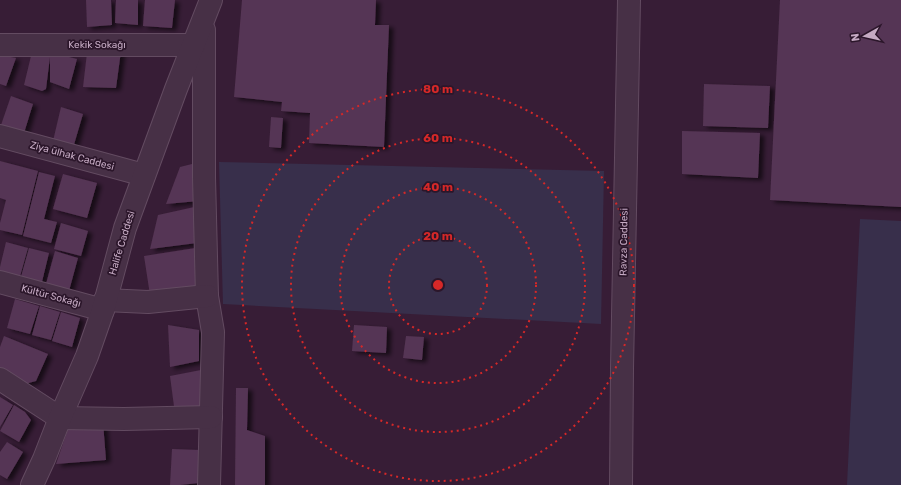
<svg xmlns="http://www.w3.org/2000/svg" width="901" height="485" font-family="Rubik,sans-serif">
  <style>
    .green { fill: #382f4b }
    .building { fill: #553554; filter: url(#shadow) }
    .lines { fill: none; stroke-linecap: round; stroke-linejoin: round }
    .minor-casing { stroke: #634b61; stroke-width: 24 }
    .minor { stroke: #473046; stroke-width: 22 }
    .ring { fill: none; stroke: #d62828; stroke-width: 2; stroke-dasharray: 2 4 }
    .labels { text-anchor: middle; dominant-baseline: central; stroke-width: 3.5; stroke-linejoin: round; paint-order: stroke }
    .street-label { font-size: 10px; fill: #c5aac3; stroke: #2b162a }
    .centre { fill: #d62828; stroke: #2b162a; stroke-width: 2 }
    .ring-label { font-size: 12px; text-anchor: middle; font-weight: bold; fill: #d62828; stroke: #2b162a; stroke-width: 3.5; stroke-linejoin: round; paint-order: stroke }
  </style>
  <defs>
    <filter id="shadow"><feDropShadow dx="4.5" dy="2.5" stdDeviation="2" flood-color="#0009"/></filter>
  </defs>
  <rect width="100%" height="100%" fill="#371d36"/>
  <g class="green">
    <path d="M 219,162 L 604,171 L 601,324 L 223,304 Z"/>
    <path d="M 860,219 L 901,221 L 901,485 L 847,485 Z"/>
  </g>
  <g class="building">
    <path d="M 86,0 L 111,0 L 112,25 L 87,27 Z"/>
    <path d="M 116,0 L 138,0 L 138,25 L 115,23 Z"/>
    <path d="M 145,0 L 175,0 L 172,28 L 143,26 Z"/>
    <path d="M 242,0 L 376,0 L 375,25 L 389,25 L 384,147 L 309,143 L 310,113 L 281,111 L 282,102 L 234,97 Z"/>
    <path d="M 780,0 L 901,0 L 901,207 L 770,200 Z"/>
    <path d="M 121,51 L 116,88 L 83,87 L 87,53 Z"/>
    <path d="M 57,54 L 77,59 L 69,89 L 50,82 L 50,57 Z"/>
    <path d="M 0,55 L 16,58 L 6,86 L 0,84 Z"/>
    <path d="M 31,56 L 50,57 L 46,89 L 42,91 L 24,85 Z"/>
    <path d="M 704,84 L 770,86 L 768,128 L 703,126 Z"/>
    <path d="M 11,96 L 33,104 L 24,133 L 1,125 Z"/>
    <path d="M 61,107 L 83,114 L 73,148 L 53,141 Z"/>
    <path d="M 271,117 L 283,118 L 281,148 L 269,147 Z"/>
    <path d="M 682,131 L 760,133 L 758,178 L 682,174 Z"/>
    <path d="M 0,161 L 38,171 L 22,235 L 0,230 L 0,223 L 6,200 L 0,198 Z"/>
    <path d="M 196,163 L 199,201 L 166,204 L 180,167 Z"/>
    <path d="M 39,172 L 55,176 L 44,219 L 57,222 L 51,243 L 23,236 Z"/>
    <path d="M 63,174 L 97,183 L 87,218 L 53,209 Z"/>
    <path d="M 199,206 L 197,243 L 150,249 L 158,215 Z"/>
    <path d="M 61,223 L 88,231 L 81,256 L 54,249 Z"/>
    <path d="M 6,242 L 28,248 L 19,280 L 0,275 L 0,267 Z"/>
    <path d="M 202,247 L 201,291 L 150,295 L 144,256 Z"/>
    <path d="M 29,248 L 49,253 L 41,286 L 20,280 Z"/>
    <path d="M 55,251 L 78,258 L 69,291 L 46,284 Z"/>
    <path d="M 15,299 L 39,306 L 30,334 L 7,328 Z"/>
    <path d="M 40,306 L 60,312 L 51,340 L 32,335 Z"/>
    <path d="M 61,312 L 80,318 L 72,347 L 52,341 Z"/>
    <path d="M 168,325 L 199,330 L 199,361 L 170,367 Z"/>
    <path d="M 354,325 L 387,327 L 386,353 L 352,351 Z"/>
    <path d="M 4,336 L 48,354 L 36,381 L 25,384 L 0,370 L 0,347 Z"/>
    <path d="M 406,336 L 424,337 L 422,360 L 403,358 Z"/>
    <path d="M 201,370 L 202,409 L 175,414 L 170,376 Z"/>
    <path d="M 236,388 L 248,388 L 247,430 L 265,436 L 265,485 L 235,485 Z"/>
    <path d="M 0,397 L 13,405 L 0,427 Z"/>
    <path d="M 14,405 L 25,412 L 31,420 L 19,442 L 0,431 Z"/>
    <path d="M 103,422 L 106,460 L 56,464 L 69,426 Z"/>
    <path d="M 7,442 L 23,452 L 7,479 L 0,475 L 0,452 Z"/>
    <path d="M 172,449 L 200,450 L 199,483 L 180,485 L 170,485 Z"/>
  </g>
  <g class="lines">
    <g class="minor-casing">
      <g id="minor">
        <path d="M 204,30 L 204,177 L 207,296 L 213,332 L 209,485"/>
        <path d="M 0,45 L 194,45"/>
        <path d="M 0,136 L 144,175"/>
        <path d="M 0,282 L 103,310"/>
        <path d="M 105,300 L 148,302 L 207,296"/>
        <path d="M 0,379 L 60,418 L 124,419 L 211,417"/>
        <path d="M 32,485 L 44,459 L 60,418 L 87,356 L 103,310 L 125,228 L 176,89 L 211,0"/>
        <path d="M 621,485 L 622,369 L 629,0"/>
      </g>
    </g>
    <use href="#minor" class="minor"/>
  </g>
  <g class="ring">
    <circle cx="438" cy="285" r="49"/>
    <circle cx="438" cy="285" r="98"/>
    <circle cx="438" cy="285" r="147"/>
    <circle cx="438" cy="285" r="196"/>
  </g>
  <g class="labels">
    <g class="street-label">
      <text x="97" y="45">Kekik Sokağı</text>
      <text transform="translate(72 156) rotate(15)">Ziya ülhak Caddesi</text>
      <text transform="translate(624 242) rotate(-89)">Ravza Caddesi</text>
      <text transform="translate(122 243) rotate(-73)">Halife Caddesi</text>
      <text transform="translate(51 296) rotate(15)">Kültür Sokağı</text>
    </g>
  </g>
  <circle cx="438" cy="285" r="6" class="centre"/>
  <g class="ring-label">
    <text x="438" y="93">80 m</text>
    <text x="438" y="142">60 m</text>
    <text x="438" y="191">40 m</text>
    <text x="438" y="240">20 m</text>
  </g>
  <g transform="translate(865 36) rotate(262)" stroke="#2b162a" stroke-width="3" paint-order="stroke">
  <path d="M0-3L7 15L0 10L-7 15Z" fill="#c5aac3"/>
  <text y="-6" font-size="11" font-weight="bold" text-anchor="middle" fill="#c5aac3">N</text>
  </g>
</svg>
